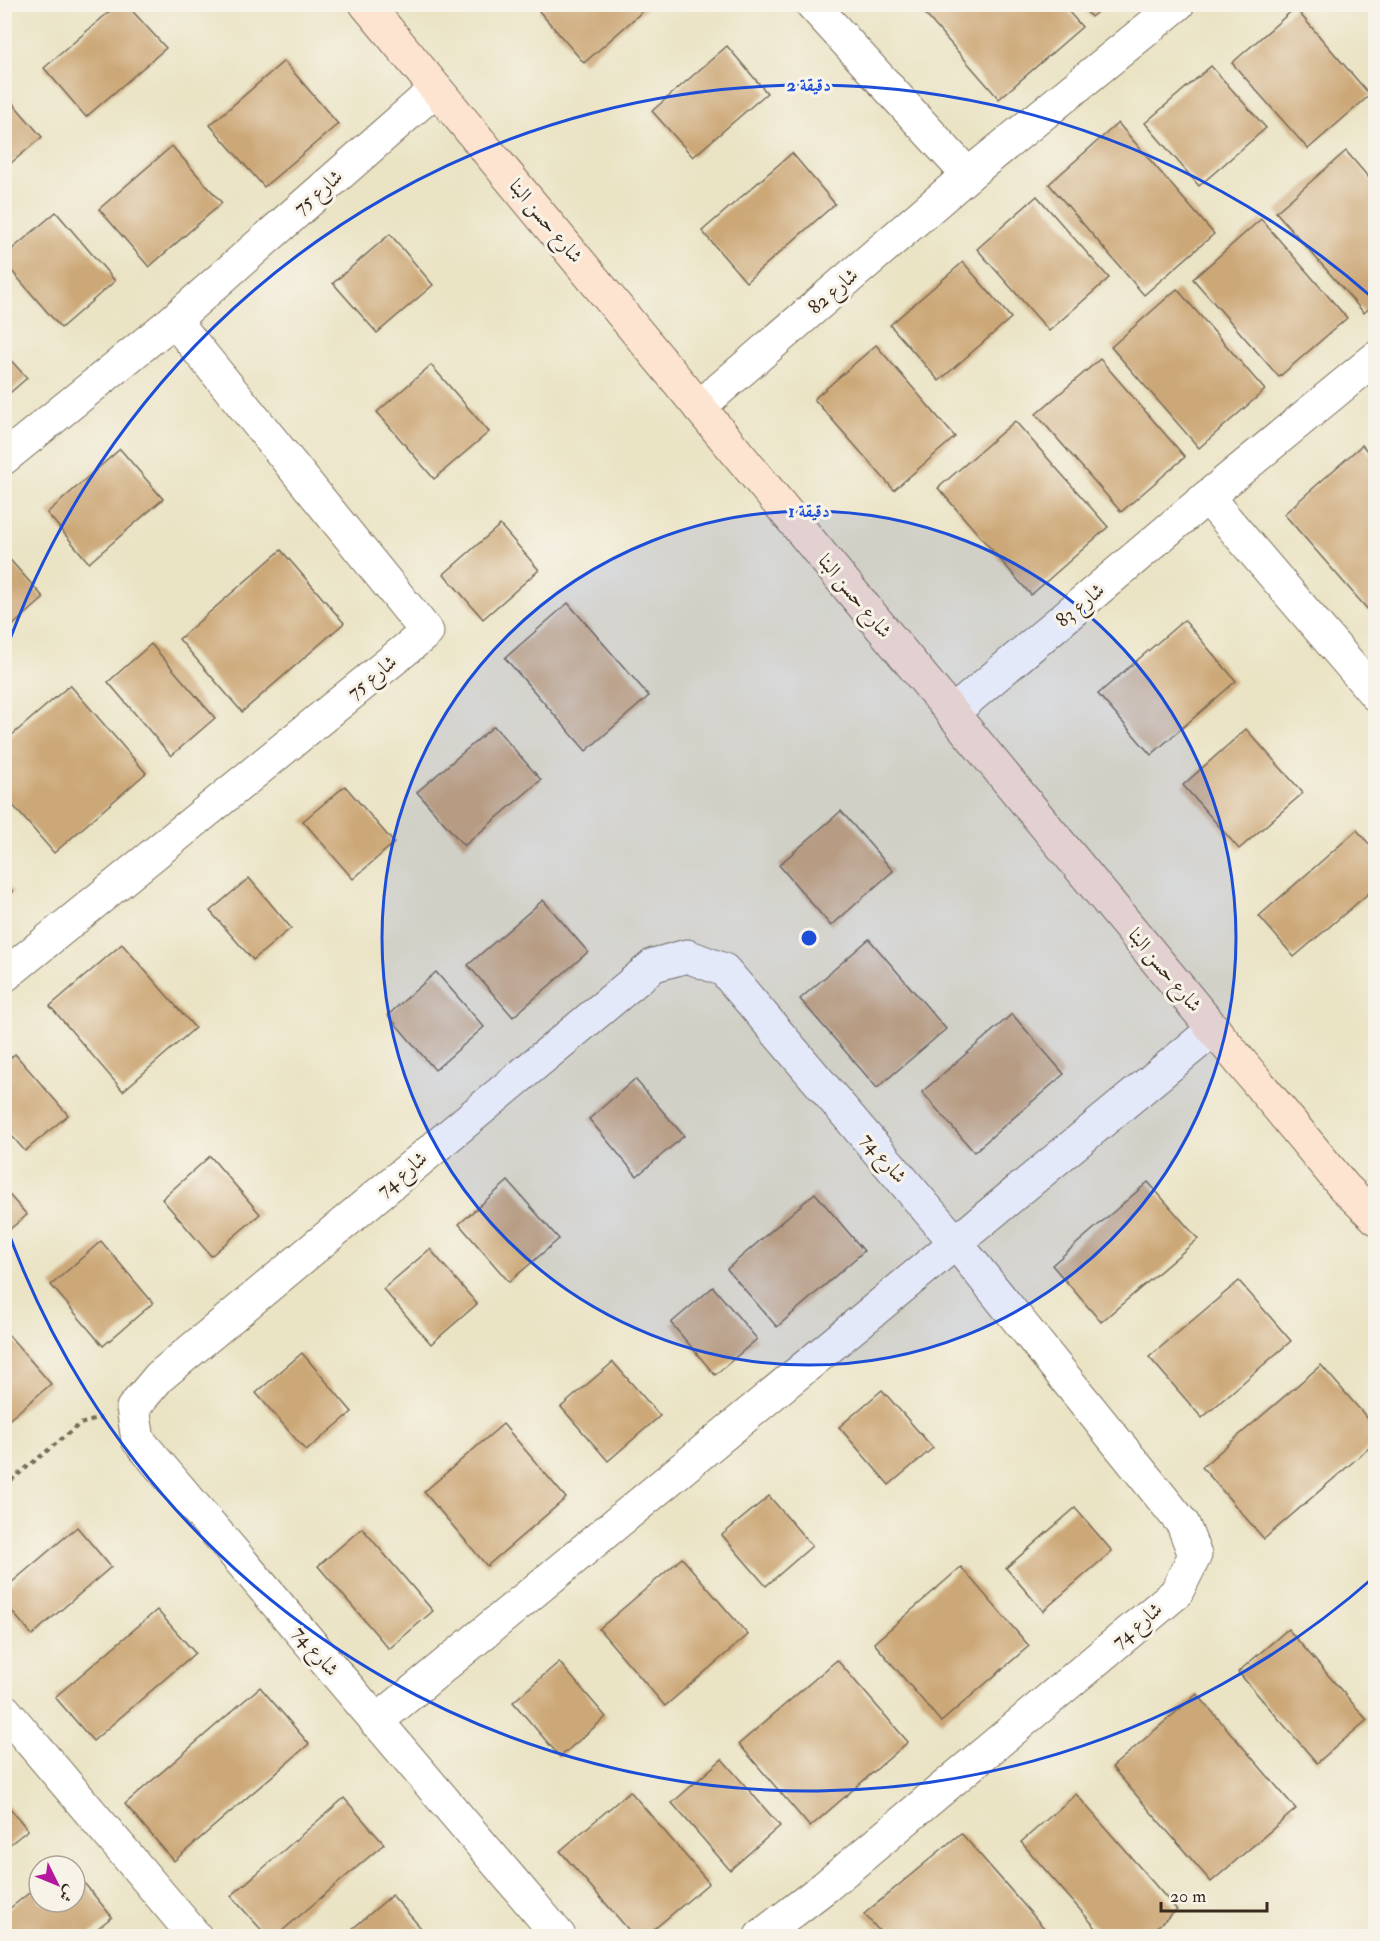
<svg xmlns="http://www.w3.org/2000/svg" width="1380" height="1941" font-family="'IM FELL Double Pica',Amiri,serif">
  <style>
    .building { fill: #cca777 }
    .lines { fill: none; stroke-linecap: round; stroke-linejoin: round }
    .street-casing { stroke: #786b58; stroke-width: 35 }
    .secondary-casing { stroke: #786b58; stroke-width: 35 }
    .path { stroke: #786b58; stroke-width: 4; stroke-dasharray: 4.5 4.5; stroke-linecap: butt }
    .street { stroke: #fff; stroke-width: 33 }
    .secondary { stroke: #fde4d0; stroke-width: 33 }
    .ring { fill: none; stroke: #1d4ed8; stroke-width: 3 }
    .labels { text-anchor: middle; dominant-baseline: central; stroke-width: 6; stroke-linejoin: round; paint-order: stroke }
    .street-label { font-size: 20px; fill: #3b2a1e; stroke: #f7f3e8 }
    .centre { fill: #1d4ed8; stroke: #f7f3e8; stroke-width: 3 }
    .ring-label { font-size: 18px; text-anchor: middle; font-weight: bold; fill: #1d4ed8; stroke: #f7f3e8; stroke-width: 6; stroke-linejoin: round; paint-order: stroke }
  </style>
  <rect width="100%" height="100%" fill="#f7f3e8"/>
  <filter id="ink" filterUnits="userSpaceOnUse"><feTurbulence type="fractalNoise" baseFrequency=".0167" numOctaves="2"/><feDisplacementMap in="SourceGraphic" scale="12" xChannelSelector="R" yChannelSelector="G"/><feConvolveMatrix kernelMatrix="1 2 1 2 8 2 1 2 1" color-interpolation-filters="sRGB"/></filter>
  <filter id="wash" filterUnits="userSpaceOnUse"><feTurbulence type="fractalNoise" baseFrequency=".008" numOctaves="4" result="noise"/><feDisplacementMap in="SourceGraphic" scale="24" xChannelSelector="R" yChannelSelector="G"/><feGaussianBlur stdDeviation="1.35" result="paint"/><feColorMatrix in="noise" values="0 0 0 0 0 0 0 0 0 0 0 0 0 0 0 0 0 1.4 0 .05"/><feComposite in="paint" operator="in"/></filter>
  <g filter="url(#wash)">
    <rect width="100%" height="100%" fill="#eae3c4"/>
    <g id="blocks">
      <g class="building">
        <path d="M 547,4 L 651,4 L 584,63 L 539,11 Z"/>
        <path d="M 922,4 L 1062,4 L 1082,27 L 999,99 L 919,7 Z"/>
        <path d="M 117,5 L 127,5 L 166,48 L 86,117 L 44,68 Z"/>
        <path d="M 1081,5 L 1106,5 L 1091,17 Z"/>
        <path d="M 1295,8 L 1370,95 L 1308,149 L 1232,63 Z"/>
        <path d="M 727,46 L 767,93 L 693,157 L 652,111 Z"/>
        <path d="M 284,61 L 338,124 L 264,187 L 210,125 Z"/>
        <path d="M 1211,66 L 1266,128 L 1199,186 L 1145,123 Z"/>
        <path d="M 4,93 L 42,137 L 4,169 Z"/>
        <path d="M 1118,123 L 1214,234 L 1144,295 L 1049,184 Z"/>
        <path d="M 172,146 L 222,203 L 149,267 L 99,209 Z"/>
        <path d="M 1346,151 L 1376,186 L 1376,302 L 1364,313 L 1276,212 Z"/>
        <path d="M 792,153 L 835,204 L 746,282 L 702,231 Z"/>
        <path d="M 1037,196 L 1109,278 L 1049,331 L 977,249 Z"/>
        <path d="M 56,212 L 115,281 L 61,328 L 4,262 L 4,256 Z"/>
        <path d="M 1261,219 L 1347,318 L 1279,377 L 1193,279 Z"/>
        <path d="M 390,234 L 433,285 L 377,333 L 333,283 Z"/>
        <path d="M 963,262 L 1011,318 L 939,381 L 890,325 Z"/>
        <path d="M 1177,289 L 1265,390 L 1199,448 L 1111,347 Z"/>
        <path d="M 876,345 L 955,437 L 894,490 L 814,399 Z"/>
        <path d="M 4,353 L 27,378 L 4,398 Z"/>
        <path d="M 1100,359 L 1185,457 L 1121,512 L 1036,414 Z"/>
        <path d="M 431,365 L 489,432 L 434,479 L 377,412 Z"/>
        <path d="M 1015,421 L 1108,527 L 1031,595 L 938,488 Z"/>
        <path d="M 1362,445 L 1376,461 L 1376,619 L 1284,514 Z"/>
        <path d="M 120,449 L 163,499 L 89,563 L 47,513 Z"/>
        <path d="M 500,525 L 539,570 L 483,619 L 444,574 Z"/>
        <path d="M 281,550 L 344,623 L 242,712 L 179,639 Z"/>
        <path d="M 4,553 L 44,598 L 4,633 Z"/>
        <path d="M 568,603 L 649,696 L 586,751 L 505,658 Z"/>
        <path d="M 1184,620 L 1236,681 L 1151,755 L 1098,694 Z"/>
        <path d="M 151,644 L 215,718 L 171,756 L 108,682 Z"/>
        <path d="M 70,685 L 146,773 L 54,853 L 4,795 L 4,742 Z"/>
        <path d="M 494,726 L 541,780 L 464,846 L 417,792 Z"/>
        <path d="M 1246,729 L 1303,793 L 1239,849 L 1183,785 Z"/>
        <path d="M 345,786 L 394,843 L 353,879 L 303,821 Z"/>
        <path d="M 841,811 L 893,871 L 831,926 L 779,865 Z"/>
        <path d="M 1357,830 L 1376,852 L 1376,887 L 1294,957 L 1259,916 Z"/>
        <path d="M 249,878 L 291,928 L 253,960 L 210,911 Z"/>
        <path d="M 4,882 L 13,892 L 4,899 Z"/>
        <path d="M 543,900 L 588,952 L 513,1017 L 468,965 Z"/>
        <path d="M 869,939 L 946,1029 L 877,1088 L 800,999 Z"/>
        <path d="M 122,944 L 195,1028 L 123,1091 L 50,1006 Z"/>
        <path d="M 436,972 L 484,1027 L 435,1070 L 388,1015 Z"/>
        <path d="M 1012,1014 L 1064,1074 L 974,1152 L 922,1092 Z"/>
        <path d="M 15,1054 L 68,1115 L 25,1151 L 4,1127 L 4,1063 Z"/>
        <path d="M 635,1079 L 684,1136 L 637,1176 L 589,1119 Z"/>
        <path d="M 210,1156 L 260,1214 L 211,1256 L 162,1199 Z"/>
        <path d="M 508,1181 L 559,1239 L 509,1282 L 459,1224 Z"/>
        <path d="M 1148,1182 L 1198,1239 L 1101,1322 L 1052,1265 Z"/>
        <path d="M 4,1189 L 27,1215 L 4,1234 Z"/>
        <path d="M 815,1193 L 864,1251 L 777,1327 L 727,1269 Z"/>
        <path d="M 101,1241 L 153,1303 L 103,1346 L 51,1285 Z"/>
        <path d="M 430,1249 L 477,1304 L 431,1344 L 383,1289 Z"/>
        <path d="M 1239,1281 L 1291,1341 L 1202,1418 L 1149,1357 Z"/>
        <path d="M 713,1287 L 757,1339 L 715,1375 L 671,1323 Z"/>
        <path d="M 6,1332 L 51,1384 L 4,1424 L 4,1334 Z"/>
        <path d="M 302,1353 L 352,1412 L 306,1451 L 256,1393 Z"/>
        <path d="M 613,1362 L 660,1416 L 608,1461 L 561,1407 Z"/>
        <path d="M 1321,1365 L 1376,1428 L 1376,1442 L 1264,1539 L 1202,1467 Z"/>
        <path d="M 882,1390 L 933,1448 L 889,1485 L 839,1427 Z"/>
        <path d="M 503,1424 L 566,1498 L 487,1566 L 424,1492 Z"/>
        <path d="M 769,1496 L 812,1546 L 766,1586 L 722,1535 Z"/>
        <path d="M 1075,1508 L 1112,1551 L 1043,1611 L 1006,1568 Z"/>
        <path d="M 77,1527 L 111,1567 L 32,1635 L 4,1602 L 4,1589 Z"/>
        <path d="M 362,1528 L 433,1611 L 389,1649 L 318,1566 Z"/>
        <path d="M 682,1558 L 748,1635 L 665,1706 L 599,1629 Z"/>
        <path d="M 961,1567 L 1029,1646 L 941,1722 L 874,1643 Z"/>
        <path d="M 157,1610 L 195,1653 L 93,1741 L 55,1697 Z"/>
        <path d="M 1288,1629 L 1367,1720 L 1317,1763 L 1238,1672 Z"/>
        <path d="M 837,1660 L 908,1742 L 810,1827 L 739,1744 Z"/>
        <path d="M 559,1662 L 606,1717 L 560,1757 L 513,1702 Z"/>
        <path d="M 260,1687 L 309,1744 L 174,1861 L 125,1804 Z"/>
        <path d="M 1197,1694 L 1296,1809 L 1211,1882 L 1112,1767 Z"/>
        <path d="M 722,1759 L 780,1826 L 730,1870 L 672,1803 Z"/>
        <path d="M 630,1791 L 709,1883 L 646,1936 L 634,1936 L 560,1851 Z"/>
        <path d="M 1076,1794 L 1177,1910 L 1146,1936 L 1103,1936 L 1021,1842 Z"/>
        <path d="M 344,1798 L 384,1844 L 276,1936 L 267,1936 L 231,1896 Z"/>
        <path d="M 4,1801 L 28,1830 L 4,1849 Z"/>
        <path d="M 961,1833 L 1051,1936 L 884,1936 L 864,1914 Z"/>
        <path d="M 75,1872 L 112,1917 L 88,1936 L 4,1936 L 4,1913 L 39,1885 L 39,1902 L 75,1902 Z"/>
        <path d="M 392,1895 L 428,1936 L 344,1936 Z"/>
      </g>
    </g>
  </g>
  <g filter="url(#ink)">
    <use href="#blocks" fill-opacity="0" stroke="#786b58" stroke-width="1.5"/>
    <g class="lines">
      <g class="street-casing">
        <g id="street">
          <path d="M 812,4 L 968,175"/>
          <path d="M 699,407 L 968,175 L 1178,4"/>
          <path d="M 4,458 L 174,320 L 436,89"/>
          <path d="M 1207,497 L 1376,695"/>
          <path d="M 952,713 L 1207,497 L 1376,358"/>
          <path d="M 4,976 L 427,632 L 174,320"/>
          <path d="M 4,1710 L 195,1936"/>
          <path d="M 376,1722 L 1214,1029"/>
          <path d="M 559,1936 L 138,1440 L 133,1408 L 159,1377 L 654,965 L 687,956 L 724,970 L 956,1243 L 1183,1524 L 1195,1555 L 1176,1593 L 825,1887 L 761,1936"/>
        </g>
      </g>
      <g class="secondary-casing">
        <path id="secondary" d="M 366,4 L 1344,1187 L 1376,1218"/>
      </g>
      <path class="path" d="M 4,1486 L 80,1424 L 101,1418"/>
      <use href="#street" class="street"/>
      <use href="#secondary" class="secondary"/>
    </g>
  </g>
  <circle cx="809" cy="938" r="427" fill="#1d4ed8" fill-opacity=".12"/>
  <g class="ring">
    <circle cx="809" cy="938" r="427"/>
    <path d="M1374 1577A853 853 0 0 1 5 1223M5 653A853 853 0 0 1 1374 299"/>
  </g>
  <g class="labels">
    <g class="street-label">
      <text transform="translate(318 192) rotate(-41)">شارع 75</text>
      <text transform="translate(546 221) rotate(50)">شارع حسن البنا</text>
      <text transform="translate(833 291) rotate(-41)">شارع 82</text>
      <text transform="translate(855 596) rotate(50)">شارع حسن البنا</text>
      <text transform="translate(1080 605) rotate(-40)">شارع 83</text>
      <text transform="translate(372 677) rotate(-39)">شارع 75</text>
      <text transform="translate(1165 970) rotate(50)">شارع حسن البنا</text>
      <text transform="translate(884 1158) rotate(50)">شارع 74</text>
      <text transform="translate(402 1174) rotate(-40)">شارع 74</text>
      <text transform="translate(1137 1625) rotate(-40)">شارع 74</text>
      <text transform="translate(316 1651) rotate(50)">شارع 74</text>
    </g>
  </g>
  <circle cx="809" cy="938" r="9" class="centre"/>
  <g class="ring-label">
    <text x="809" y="91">2 دقيقة</text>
    <text x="809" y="517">1 دقيقة</text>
  </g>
  <rect width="1380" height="1941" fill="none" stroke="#f7f3e8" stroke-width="24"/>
  <g transform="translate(57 1884) rotate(133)"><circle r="28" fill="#f7f3e8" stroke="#aca397" stroke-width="1.5"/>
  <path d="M0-4.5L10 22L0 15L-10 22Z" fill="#b5179e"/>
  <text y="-9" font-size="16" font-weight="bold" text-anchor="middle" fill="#3b2a1e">ش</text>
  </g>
  <path d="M1161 1902v9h106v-9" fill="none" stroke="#3b2a1e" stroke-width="3"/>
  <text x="1170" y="1902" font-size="18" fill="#3b2a1e" stroke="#f7f3e8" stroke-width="4.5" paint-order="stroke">20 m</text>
</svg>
